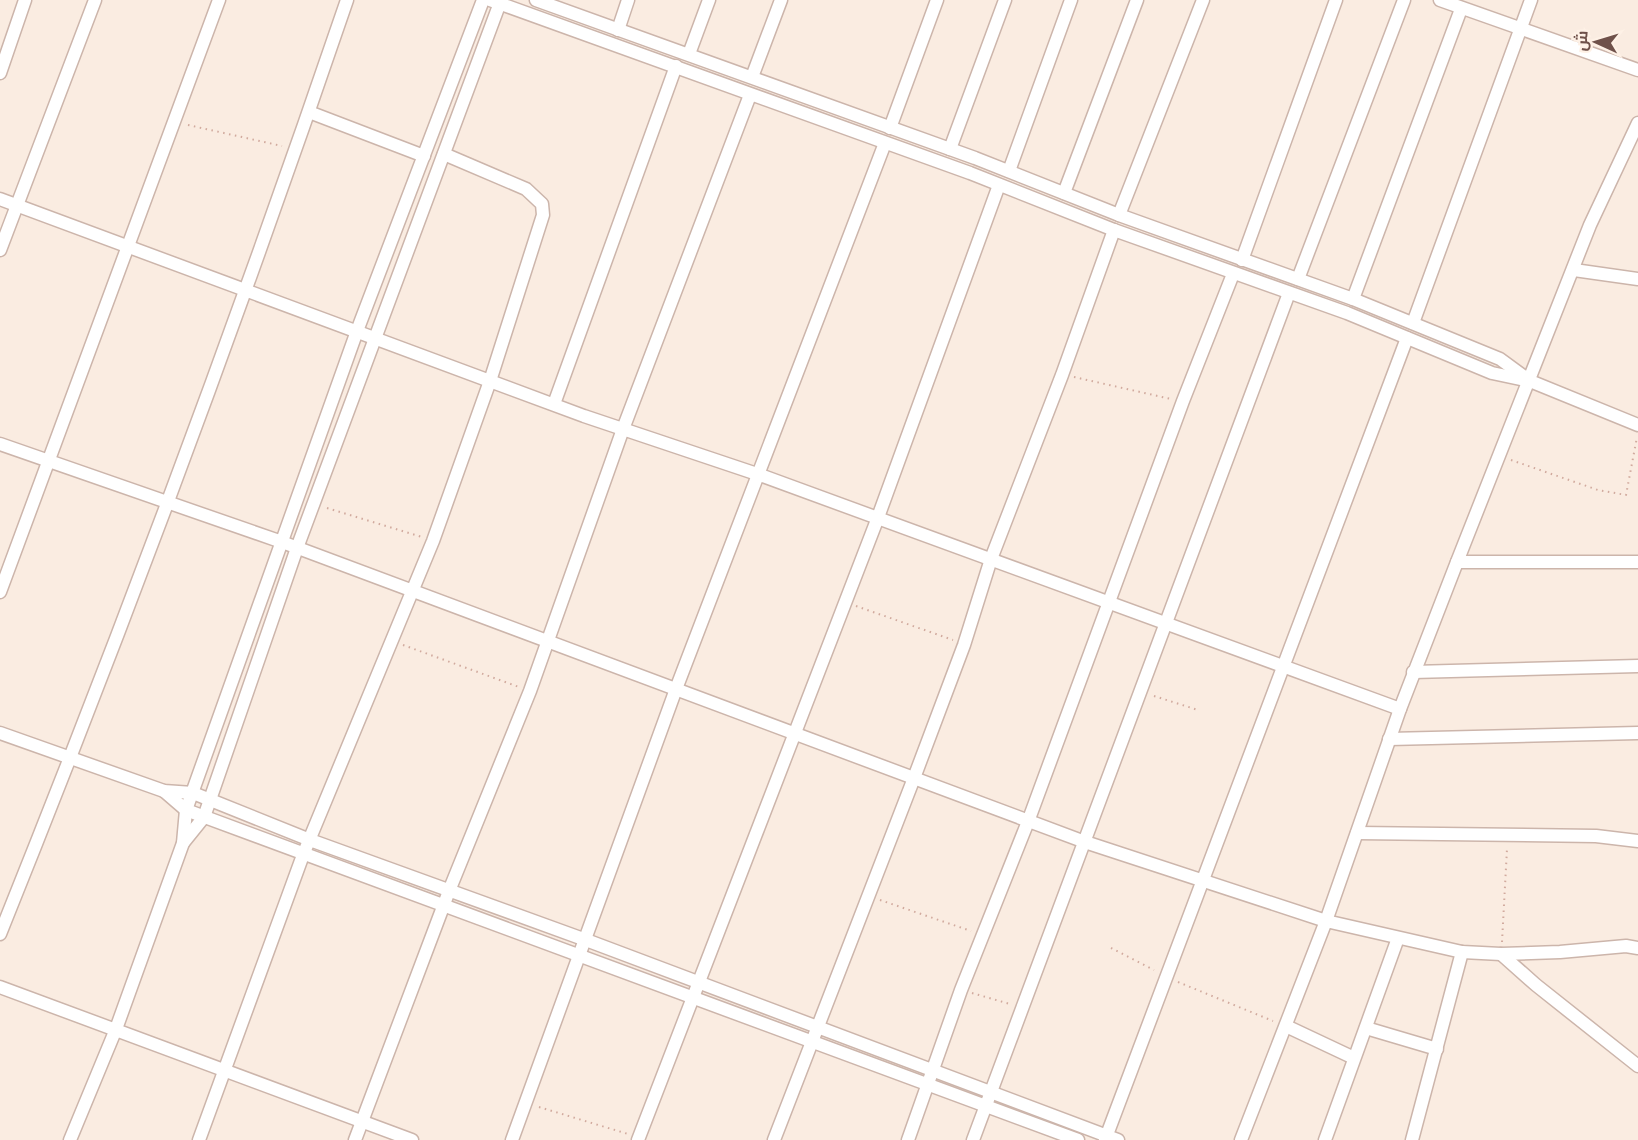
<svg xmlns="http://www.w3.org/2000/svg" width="1638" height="1140" font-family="Manrope,Cairo,sans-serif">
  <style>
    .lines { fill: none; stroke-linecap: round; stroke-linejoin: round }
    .street-casing { stroke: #ccb5ab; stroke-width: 15 }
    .path { stroke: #d1aa9e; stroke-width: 2; stroke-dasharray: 1.5 4.5; stroke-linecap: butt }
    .street { stroke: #fff; stroke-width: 12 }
  </style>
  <rect width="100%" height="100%" fill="#faece1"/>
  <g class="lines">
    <g class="street-casing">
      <g id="street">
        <path d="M 490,0 L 970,173 L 1114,230 L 1347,313 L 1492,373 L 1530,381 L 1638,425"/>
        <path d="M 536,0 L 975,158 L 1119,215 L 1353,299 L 1500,359 L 1530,381"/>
        <path d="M 1440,0 L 1638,70"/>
        <path d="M 618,30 L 628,0"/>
        <path d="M 689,54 L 709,0"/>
        <path d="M 0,73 L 25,0"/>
        <path d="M 752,77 L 781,0"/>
        <path d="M 309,112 L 424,156"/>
        <path d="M 890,128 L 937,0"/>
        <path d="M 950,149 L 1005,0"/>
        <path d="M 1009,171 L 1071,0"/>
        <path d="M 1064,193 L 1137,0"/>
        <path d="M 0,199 L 584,416 L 760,475 L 1400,709"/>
        <path d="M 1119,215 L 1203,0"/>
        <path d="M 0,250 L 95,0"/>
        <path d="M 1242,260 L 1336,0"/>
        <path d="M 1574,270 L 1638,279"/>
        <path d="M 1298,279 L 1404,0"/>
        <path d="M 1353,299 L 1461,9"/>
        <path d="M 1413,323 L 1531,0"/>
        <path d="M 554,404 L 676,66"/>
        <path d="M 0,444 L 282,542 L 1085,842 L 1326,921 L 1462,952 L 1501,954 L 1560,952 L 1626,946 L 1638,948"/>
        <path d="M 1457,562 L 1638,562"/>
        <path d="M 0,592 L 219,0"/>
        <path d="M 1413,672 L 1638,666"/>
        <path d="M 0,733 L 164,791 L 193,793 L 310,840 L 586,940 L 1118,1140"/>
        <path d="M 1389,739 L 1638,733"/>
        <path d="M 164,791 L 186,810 L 1078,1140"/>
        <path d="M 1357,833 L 1596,836 L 1638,841"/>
        <path d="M 183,843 L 204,817 L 297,548 L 501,0"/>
        <path d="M 0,934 C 124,626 240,314 347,0"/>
        <path d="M 1501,954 L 1536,985 L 1638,1066"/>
        <path d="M 0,987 L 412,1140"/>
        <path d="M 1286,1026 L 1354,1058"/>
        <path d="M 1366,1028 L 1437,1049"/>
        <path d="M 70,1140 L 116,1029 L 183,843 L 186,810 L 357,331 L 483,0"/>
        <path d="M 199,1140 L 303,855 L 433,541 L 490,381 L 543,215 L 542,204 L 526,189 L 444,154"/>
        <path d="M 355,1140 L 449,891 L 530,691 L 623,429 L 750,95"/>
        <path d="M 512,1140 L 676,689 L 885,143"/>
        <path d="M 638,1140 L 877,520 L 999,185"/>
        <path d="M 774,1140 L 914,778 L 964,645 L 991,559 L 1062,375 L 1114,230"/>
        <path d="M 908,1140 L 961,990 L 1029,819 L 1183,401 L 1233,274"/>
        <path d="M 973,1140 L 1289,293"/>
        <path d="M 1105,1140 L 1407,338"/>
        <path d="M 1241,1140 L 1326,921 L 1400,709 L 1457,562 L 1590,225 L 1638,123"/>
        <path d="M 1325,1140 L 1398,938"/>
        <path d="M 1412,1140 L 1462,952"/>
      </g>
    </g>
    <g class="path">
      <path d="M 188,125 L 282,146"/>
      <path d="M 1074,377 L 1171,399"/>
      <path d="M 1511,460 L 1598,490 L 1626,495 L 1637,437"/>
      <path d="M 327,508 L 422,537"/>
      <path d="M 856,606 L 953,640"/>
      <path d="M 403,645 L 519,687"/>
      <path d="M 1154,696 L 1198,710"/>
      <path d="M 880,900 L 971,931"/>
      <path d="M 1502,942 L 1507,849"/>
      <path d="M 1111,948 L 1154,970"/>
      <path d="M 1178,982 L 1273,1021"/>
      <path d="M 972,993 L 1010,1004"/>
      <path d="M 539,1107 L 628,1134"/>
    </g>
    <use href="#street" class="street"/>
  </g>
  <g transform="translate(1596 42) rotate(274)" stroke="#fef1e6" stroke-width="4.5" paint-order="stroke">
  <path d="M0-4.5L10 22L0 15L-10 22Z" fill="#6f514a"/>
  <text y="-9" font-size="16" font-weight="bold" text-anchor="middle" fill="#6f514a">ش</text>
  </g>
</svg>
